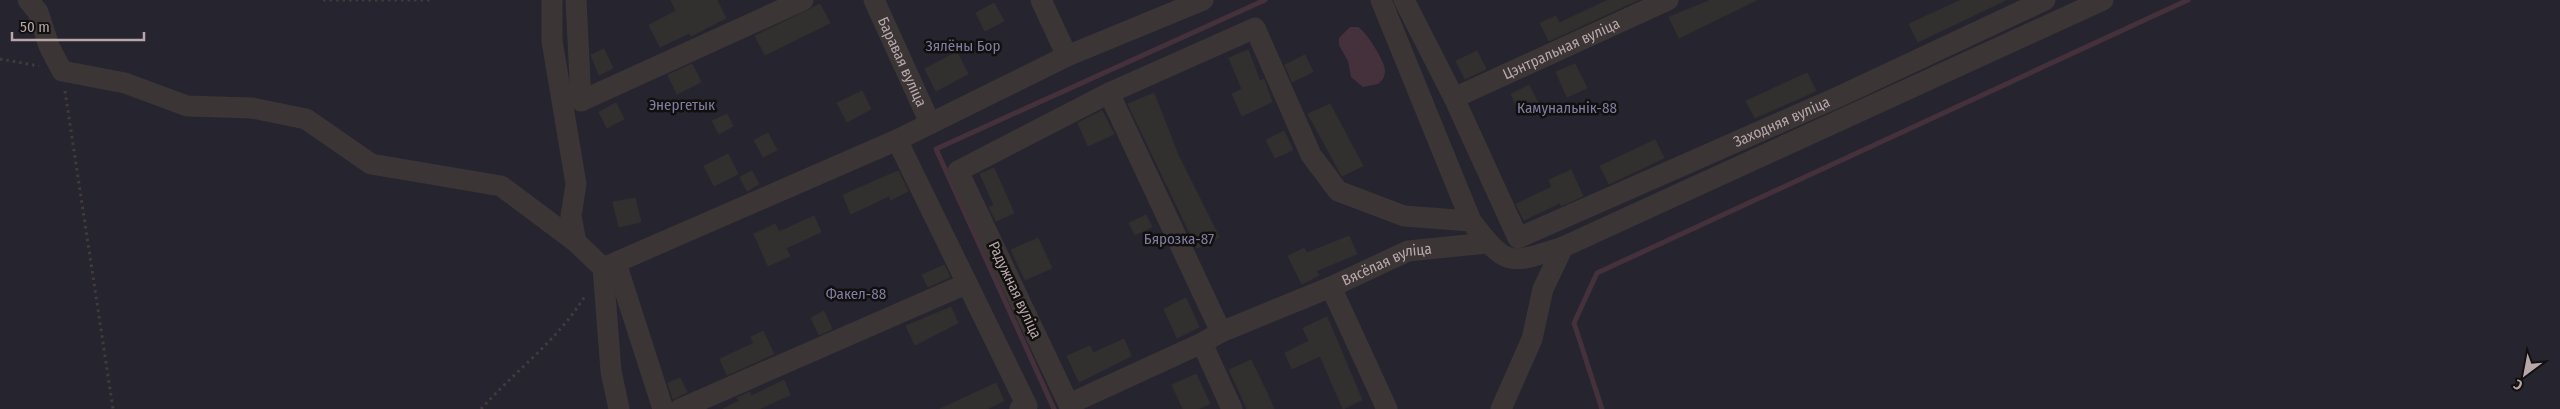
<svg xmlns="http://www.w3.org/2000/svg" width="2560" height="409" font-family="'Fira Sans Condensed',sans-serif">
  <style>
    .green { fill: #26242e }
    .water { fill: #44313b }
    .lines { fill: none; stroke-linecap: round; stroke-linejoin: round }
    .stream { stroke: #44313b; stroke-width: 5 }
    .building { fill: #32302f; stroke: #322f2e }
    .path { stroke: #423b3d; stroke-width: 3; stroke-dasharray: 2.5 4; stroke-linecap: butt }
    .minor { stroke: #3b3536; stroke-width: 21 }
    .labels { text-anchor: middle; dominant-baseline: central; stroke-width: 5; stroke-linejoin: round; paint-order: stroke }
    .park-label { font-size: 15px; fill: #817da2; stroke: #11100f }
    .street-label { font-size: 15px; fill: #b7a6aa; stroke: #11100f }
  </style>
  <rect width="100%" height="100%" fill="#161414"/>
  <rect class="green" x="0" y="0" width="2560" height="409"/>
  <path class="water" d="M 1350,27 C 1351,27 1357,27 1358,27 C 1366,31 1386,63 1385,71 C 1385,77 1382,81 1378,84 L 1363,87 L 1351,77 L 1348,61 L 1339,45 L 1339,38 Z"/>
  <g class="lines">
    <g class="stream">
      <path d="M 1054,409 L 936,149 L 1265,0"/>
      <path d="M 1602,409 L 1574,323 L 1597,273 L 2188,0"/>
    </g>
  </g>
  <g class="building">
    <path d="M 671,0 L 717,0 L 726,18 L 691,36 L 689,33 L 660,47 L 649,25 L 676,11 Z"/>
    <path d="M 1608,0 L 1638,0 L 1549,41 L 1540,23 L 1556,16 L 1559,23 Z"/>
    <path d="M 1711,0 L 1757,0 L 1679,38 L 1669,17 Z"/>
    <path d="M 1961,0 L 2006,0 L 1918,42 L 1909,24 Z"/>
    <path d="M 994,3 L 1004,21 L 985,31 L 976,13 Z"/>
    <path d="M 820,4 L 830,23 L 765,55 L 755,36 Z"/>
    <path d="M 604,49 L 613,68 L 599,75 L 591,55 Z"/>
    <path d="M 1248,50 L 1260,81 L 1264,79 L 1272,102 L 1242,116 L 1232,94 L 1242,89 L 1229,58 Z"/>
    <path d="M 1477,51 L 1486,69 L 1465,79 L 1456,61 Z"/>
    <path d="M 957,52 L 968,74 L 936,91 L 925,69 Z"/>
    <path d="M 1305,55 L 1313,72 L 1292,82 L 1285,65 Z"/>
    <path d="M 692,64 L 701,82 L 677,94 L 668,75 Z"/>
    <path d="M 1575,64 L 1587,88 L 1567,97 L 1556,72 Z"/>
    <path d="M 1807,73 L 1816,91 L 1755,118 L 1746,101 Z"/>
    <path d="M 1529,85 L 1538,103 L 1519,112 L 1511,94 Z"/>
    <path d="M 862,91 L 871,109 L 847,122 L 837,103 Z"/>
    <path d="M 1154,93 L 1178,155 L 1219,237 L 1197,248 L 1128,104 Z"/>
    <path d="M 616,103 L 624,119 L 607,128 L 599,112 Z"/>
    <path d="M 1330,104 L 1363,166 L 1342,176 L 1308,114 Z"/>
    <path d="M 1102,111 L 1114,134 L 1088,146 L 1078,123 Z"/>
    <path d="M 727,114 L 733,126 L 719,134 L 712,121 Z"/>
    <path d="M 1284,131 L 1293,150 L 1275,158 L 1266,140 Z"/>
    <path d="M 768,133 L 777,150 L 763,157 L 754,140 Z"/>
    <path d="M 1655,140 L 1664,158 L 1609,184 L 1600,166 Z"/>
    <path d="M 728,154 L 738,174 L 714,186 L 704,166 Z"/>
    <path d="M 994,168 L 1014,213 L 996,221 L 989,207 L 994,205 L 980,174 Z"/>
    <path d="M 1571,170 L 1583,196 L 1561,206 L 1560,203 L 1524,220 L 1516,204 L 1552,187 L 1549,180 Z"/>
    <path d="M 752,171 L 759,184 L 747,191 L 740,177 Z"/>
    <path d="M 898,171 L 908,191 L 891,200 L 889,196 L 851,214 L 843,195 Z"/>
    <path d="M 635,198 L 641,222 L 619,227 L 613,202 Z"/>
    <path d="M 1146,215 L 1152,227 L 1135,235 L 1129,223 Z"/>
    <path d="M 814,216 L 821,232 L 786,248 L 790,256 L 768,266 L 754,234 L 775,224 L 779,232 Z"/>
    <path d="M 1349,236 L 1357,254 L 1316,271 L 1319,275 L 1302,284 L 1288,256 L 1304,248 L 1307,253 Z"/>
    <path d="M 1038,238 L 1052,268 L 1025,280 L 1011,250 Z"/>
    <path d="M 944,265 L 950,277 L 928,287 L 922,275 Z"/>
    <path d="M 1186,298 L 1199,327 L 1177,338 L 1164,309 Z"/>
    <path d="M 951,307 L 958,323 L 915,345 L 906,326 Z"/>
    <path d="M 824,311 L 832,329 L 819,335 L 811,318 Z"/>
    <path d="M 1327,317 L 1362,400 L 1343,409 L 1320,356 L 1292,369 L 1285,353 L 1309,341 L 1303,328 Z"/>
    <path d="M 763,331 L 774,354 L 727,375 L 720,359 L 754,343 L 751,337 Z"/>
    <path d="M 1124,339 L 1131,356 L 1079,382 L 1067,356 L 1090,346 L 1093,353 Z"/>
    <path d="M 1251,360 L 1267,393 L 1274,409 L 1247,409 L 1229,370 Z"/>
    <path d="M 1196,374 L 1210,404 L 1198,409 L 1183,409 L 1172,385 Z"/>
    <path d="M 680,378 L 687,392 L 673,399 L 668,383 Z"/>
    <path d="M 784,380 L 790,395 L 759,409 L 723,409 L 739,401 L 737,398 L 750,392 L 751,396 Z"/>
    <path d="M 996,383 L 1004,401 L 987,409 L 940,409 Z"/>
  </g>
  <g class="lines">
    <g class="path">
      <path d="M 323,0 L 432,0"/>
      <path d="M 0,59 L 39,66"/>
      <path d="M 65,91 L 113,409"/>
      <path d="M 481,409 C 515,371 558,340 585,296"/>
    </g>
    <g class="minor">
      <path d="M 28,0 L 38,12 L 49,46 L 62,71 L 125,83 L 187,106 L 252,108 L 306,119 L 371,164 L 501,186 L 576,242"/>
      <path d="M 552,0 L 552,41 L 576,184 L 571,216 L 576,242 L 603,268 L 611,371 L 619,409"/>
      <path d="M 576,0 L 581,101 L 803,0"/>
      <path id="s1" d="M 874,0 L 930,123"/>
      <path d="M 1041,0 L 1067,56"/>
      <path d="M 1381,0 L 1471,221 C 1507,268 1509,264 1563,247 L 2103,0"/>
      <path id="s2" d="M 1404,0 L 1454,98 L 1518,238 L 1838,97 L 2045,0"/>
      <path d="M 1109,93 L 1221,332"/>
      <path id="s3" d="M 1454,98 L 1668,0"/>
      <path d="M 616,263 L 663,409"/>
      <path d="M 603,268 L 897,140"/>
      <path d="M 1202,343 L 1232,409"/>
      <path d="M 1069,404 L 1202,343 L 1221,332 L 1331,287"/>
      <path d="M 680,409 L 966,284"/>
      <path d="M 1020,409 L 1027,406 L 897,140 L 1067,56 L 1203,0"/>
      <path d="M 1071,409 L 958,171 L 1109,93 L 1255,28 L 1311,155 L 1338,191 L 1404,216 L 1471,221"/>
      <path id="s4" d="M 1387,409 L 1331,287 L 1408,251 L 1487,243"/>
      <path d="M 1501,409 L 1532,339 L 1543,289 L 1563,247"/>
    </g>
  </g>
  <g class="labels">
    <g class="park-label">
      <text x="963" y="46">Зялёны Бор</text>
      <text x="682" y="105">Энергетык</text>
      <text x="1567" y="108">Камунальнік-88</text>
      <text x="1179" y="239">Бярозка-87</text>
      <text x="856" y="294">Факел-88</text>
    </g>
    <g class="street-label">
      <text stroke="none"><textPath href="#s3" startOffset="118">Цэнтральная вуліца</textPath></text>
      <text stroke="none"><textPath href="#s1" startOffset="68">Баравая вуліца</textPath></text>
      <text stroke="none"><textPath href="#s2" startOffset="552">Заходняя вуліца</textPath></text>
      <text stroke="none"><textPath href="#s4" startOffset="195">Вясёлая вуліца</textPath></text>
      <text transform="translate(1015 290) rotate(65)">Радужная вуліца</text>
    </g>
  </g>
  <g transform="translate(2525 374) rotate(212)" stroke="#11100f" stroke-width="4" paint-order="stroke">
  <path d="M0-4L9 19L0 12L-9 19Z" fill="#b7a6aa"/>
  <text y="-8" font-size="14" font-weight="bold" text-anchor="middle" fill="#b7a6aa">С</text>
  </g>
  <path d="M12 32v8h132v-8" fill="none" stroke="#b7a6aa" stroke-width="2.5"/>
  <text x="20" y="32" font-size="15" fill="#b7a6aa" stroke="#11100f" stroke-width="4" paint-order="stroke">50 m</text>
</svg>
